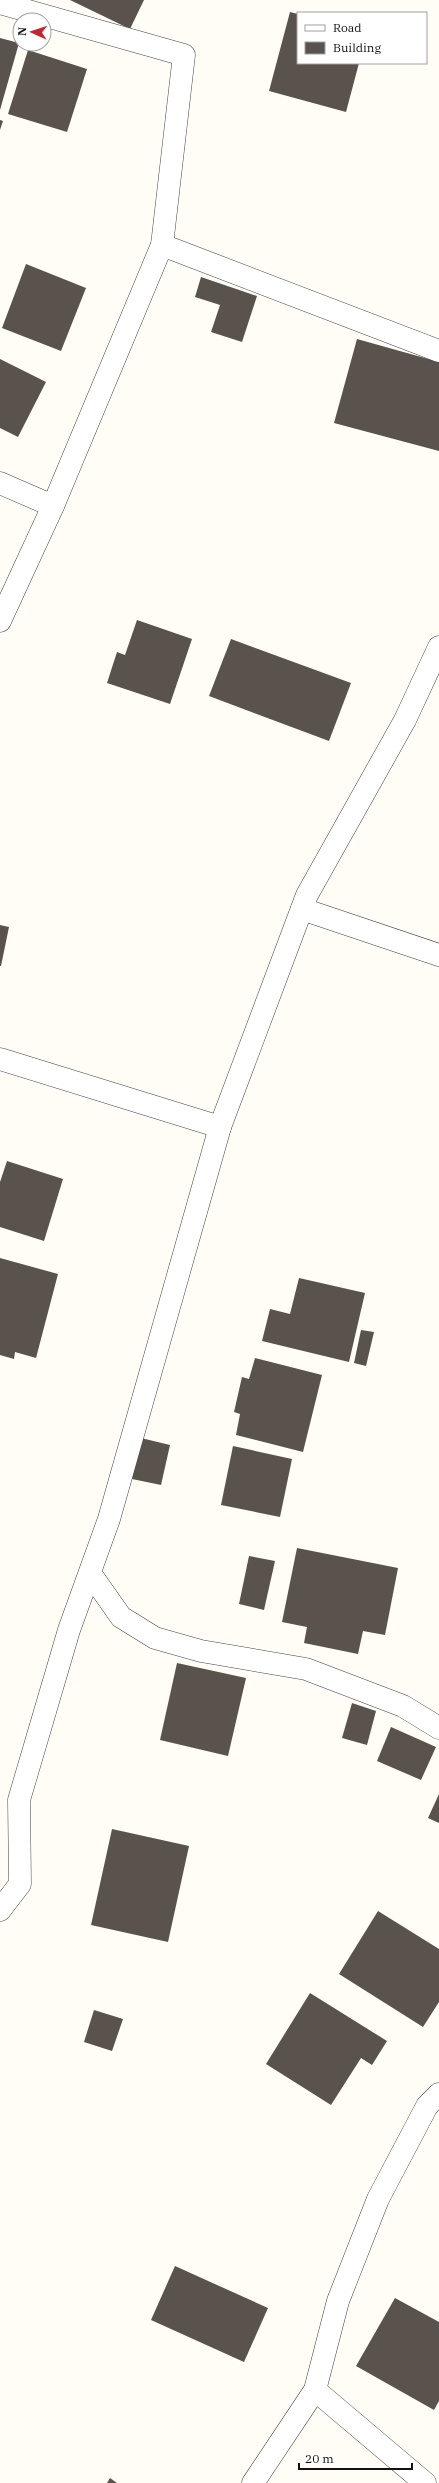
<svg xmlns="http://www.w3.org/2000/svg" width="439" height="2483" font-family="'IBM Plex Serif',serif">
  <style>
    .building { fill: #5a524d }
    .lines { fill: none; stroke-linecap: round; stroke-linejoin: round }
    .minor-casing { stroke: #444; stroke-width: 23 }
    .minor { stroke: #fff; stroke-width: 22 }
  </style>
  <rect width="100%" height="100%" fill="#fffdf5"/>
  <g class="building">
    <path d="M 70,0 L 144,0 L 130,29 Z"/>
    <path d="M 290,12 L 298,14 L 298,63 L 359,63 L 346,112 L 269,91 Z"/>
    <path d="M 0,38 L 19,43 L 0,110 Z"/>
    <path d="M 28,50 L 87,69 L 67,132 L 8,114 Z"/>
    <path d="M 0,120 L 3,121 L 0,130 Z"/>
    <path d="M 26,264 L 86,288 L 61,351 L 2,328 Z"/>
    <path d="M 201,277 L 257,296 L 242,342 L 211,332 L 220,305 L 195,297 Z"/>
    <path d="M 357,339 L 439,362 L 439,451 L 334,423 Z"/>
    <path d="M 0,359 L 46,382 L 18,437 L 0,428 Z"/>
    <path d="M 137,620 L 192,639 L 170,704 L 107,683 L 117,652 L 125,655 Z"/>
    <path d="M 231,639 L 351,683 L 329,741 L 209,696 Z"/>
    <path d="M 0,925 L 9,927 L 1,966 L 0,966 Z"/>
    <path d="M 7,1161 L 63,1179 L 44,1241 L 0,1227 L 0,1182 Z"/>
    <path d="M 0,1258 L 58,1274 L 36,1358 L 15,1352 L 14,1359 L 0,1355 Z"/>
    <path d="M 299,1278 L 365,1293 L 349,1362 L 262,1341 L 270,1309 L 290,1314 Z"/>
    <path d="M 361,1330 L 374,1332 L 366,1366 L 354,1363 Z"/>
    <path d="M 255,1358 L 322,1375 L 303,1452 L 236,1435 L 240,1414 L 234,1412 L 242,1377 L 249,1379 Z"/>
    <path d="M 141,1438 L 170,1445 L 161,1485 L 132,1479 Z"/>
    <path d="M 233,1446 L 292,1459 L 280,1517 L 221,1505 Z"/>
    <path d="M 297,1548 L 398,1568 L 385,1635 L 363,1631 L 358,1654 L 304,1643 L 307,1627 L 282,1622 Z"/>
    <path d="M 249,1556 L 275,1561 L 264,1610 L 239,1604 Z"/>
    <path d="M 177,1663 L 246,1678 L 228,1756 L 160,1740 Z"/>
    <path d="M 352,1703 L 376,1711 L 367,1745 L 342,1738 Z"/>
    <path d="M 391,1727 L 436,1747 L 421,1780 L 377,1761 Z"/>
    <path d="M 439,1794 L 439,1823 L 428,1818 Z"/>
    <path d="M 112,1829 L 189,1846 L 168,1942 L 91,1925 Z"/>
    <path d="M 378,1911 L 439,1949 L 439,2002 L 423,2027 L 339,1974 Z"/>
    <path d="M 310,1993 L 387,2041 L 372,2065 L 361,2058 L 331,2105 L 266,2064 Z"/>
    <path d="M 94,2010 L 123,2019 L 112,2051 L 84,2042 Z"/>
    <path d="M 175,2266 L 268,2308 L 244,2362 L 151,2320 Z"/>
    <path d="M 395,2298 L 439,2322 L 439,2401 L 434,2410 L 356,2366 Z"/>
    <path d="M 110,2478 L 117,2483 L 107,2483 Z"/>
  </g>
  <g class="lines">
    <g class="minor-casing">
      <g id="minor">
        <path d="M 0,3 L 184,55 L 162,245"/>
        <path d="M 0,483 L 53,506"/>
        <path d="M 0,621 L 53,506 L 162,245 L 439,351"/>
        <path d="M 302,909 L 439,955"/>
        <path d="M 0,1059 L 220,1127"/>
        <path d="M 90,1573 L 121,1617 L 155,1638 L 201,1651 L 306,1669 L 403,1706 L 439,1728"/>
        <path d="M 0,1910 L 20,1884 L 19,1800 L 69,1630 L 109,1519 L 220,1127 L 307,895 L 405,720 L 439,647"/>
        <path d="M 315,2390 L 425,2483"/>
        <path d="M 253,2483 L 315,2390 L 338,2301 L 378,2199 L 427,2106 L 439,2094"/>
      </g>
    </g>
    <use href="#minor" class="minor"/>
  </g>
  <rect x="297" y="12" width="130" height="52" fill="#ffffff" stroke="#a0a0a0"/>
  <rect x="305" y="25" width="20" height="6" fill="#ffffff" stroke="#a0a0a0"/>
  <text x="333" y="32" font-size="12" fill="#111111">Road</text>
  <rect x="305" y="42" width="20" height="12" fill="#5a524d" stroke="#a0a0a0"/>
  <text x="333" y="52" font-size="12" fill="#111111">Building</text>
  <g transform="translate(32 32) rotate(273)"><circle r="19" fill="#ffffff" stroke="#a0a0a0"/>
  <path d="M0-3L7 15L0 10L-7 15Z" fill="#c4262e"/>
  <text y="-6" font-size="11" font-weight="bold" text-anchor="middle" fill="#111111">N</text>
  </g>
  <path d="M299 2463v6h113v-6" fill="none" stroke="#111111" stroke-width="2"/>
  <text x="305" y="2463" font-size="12" fill="#111111" stroke="#ffffff" stroke-width="3" paint-order="stroke">20 m</text>
</svg>
